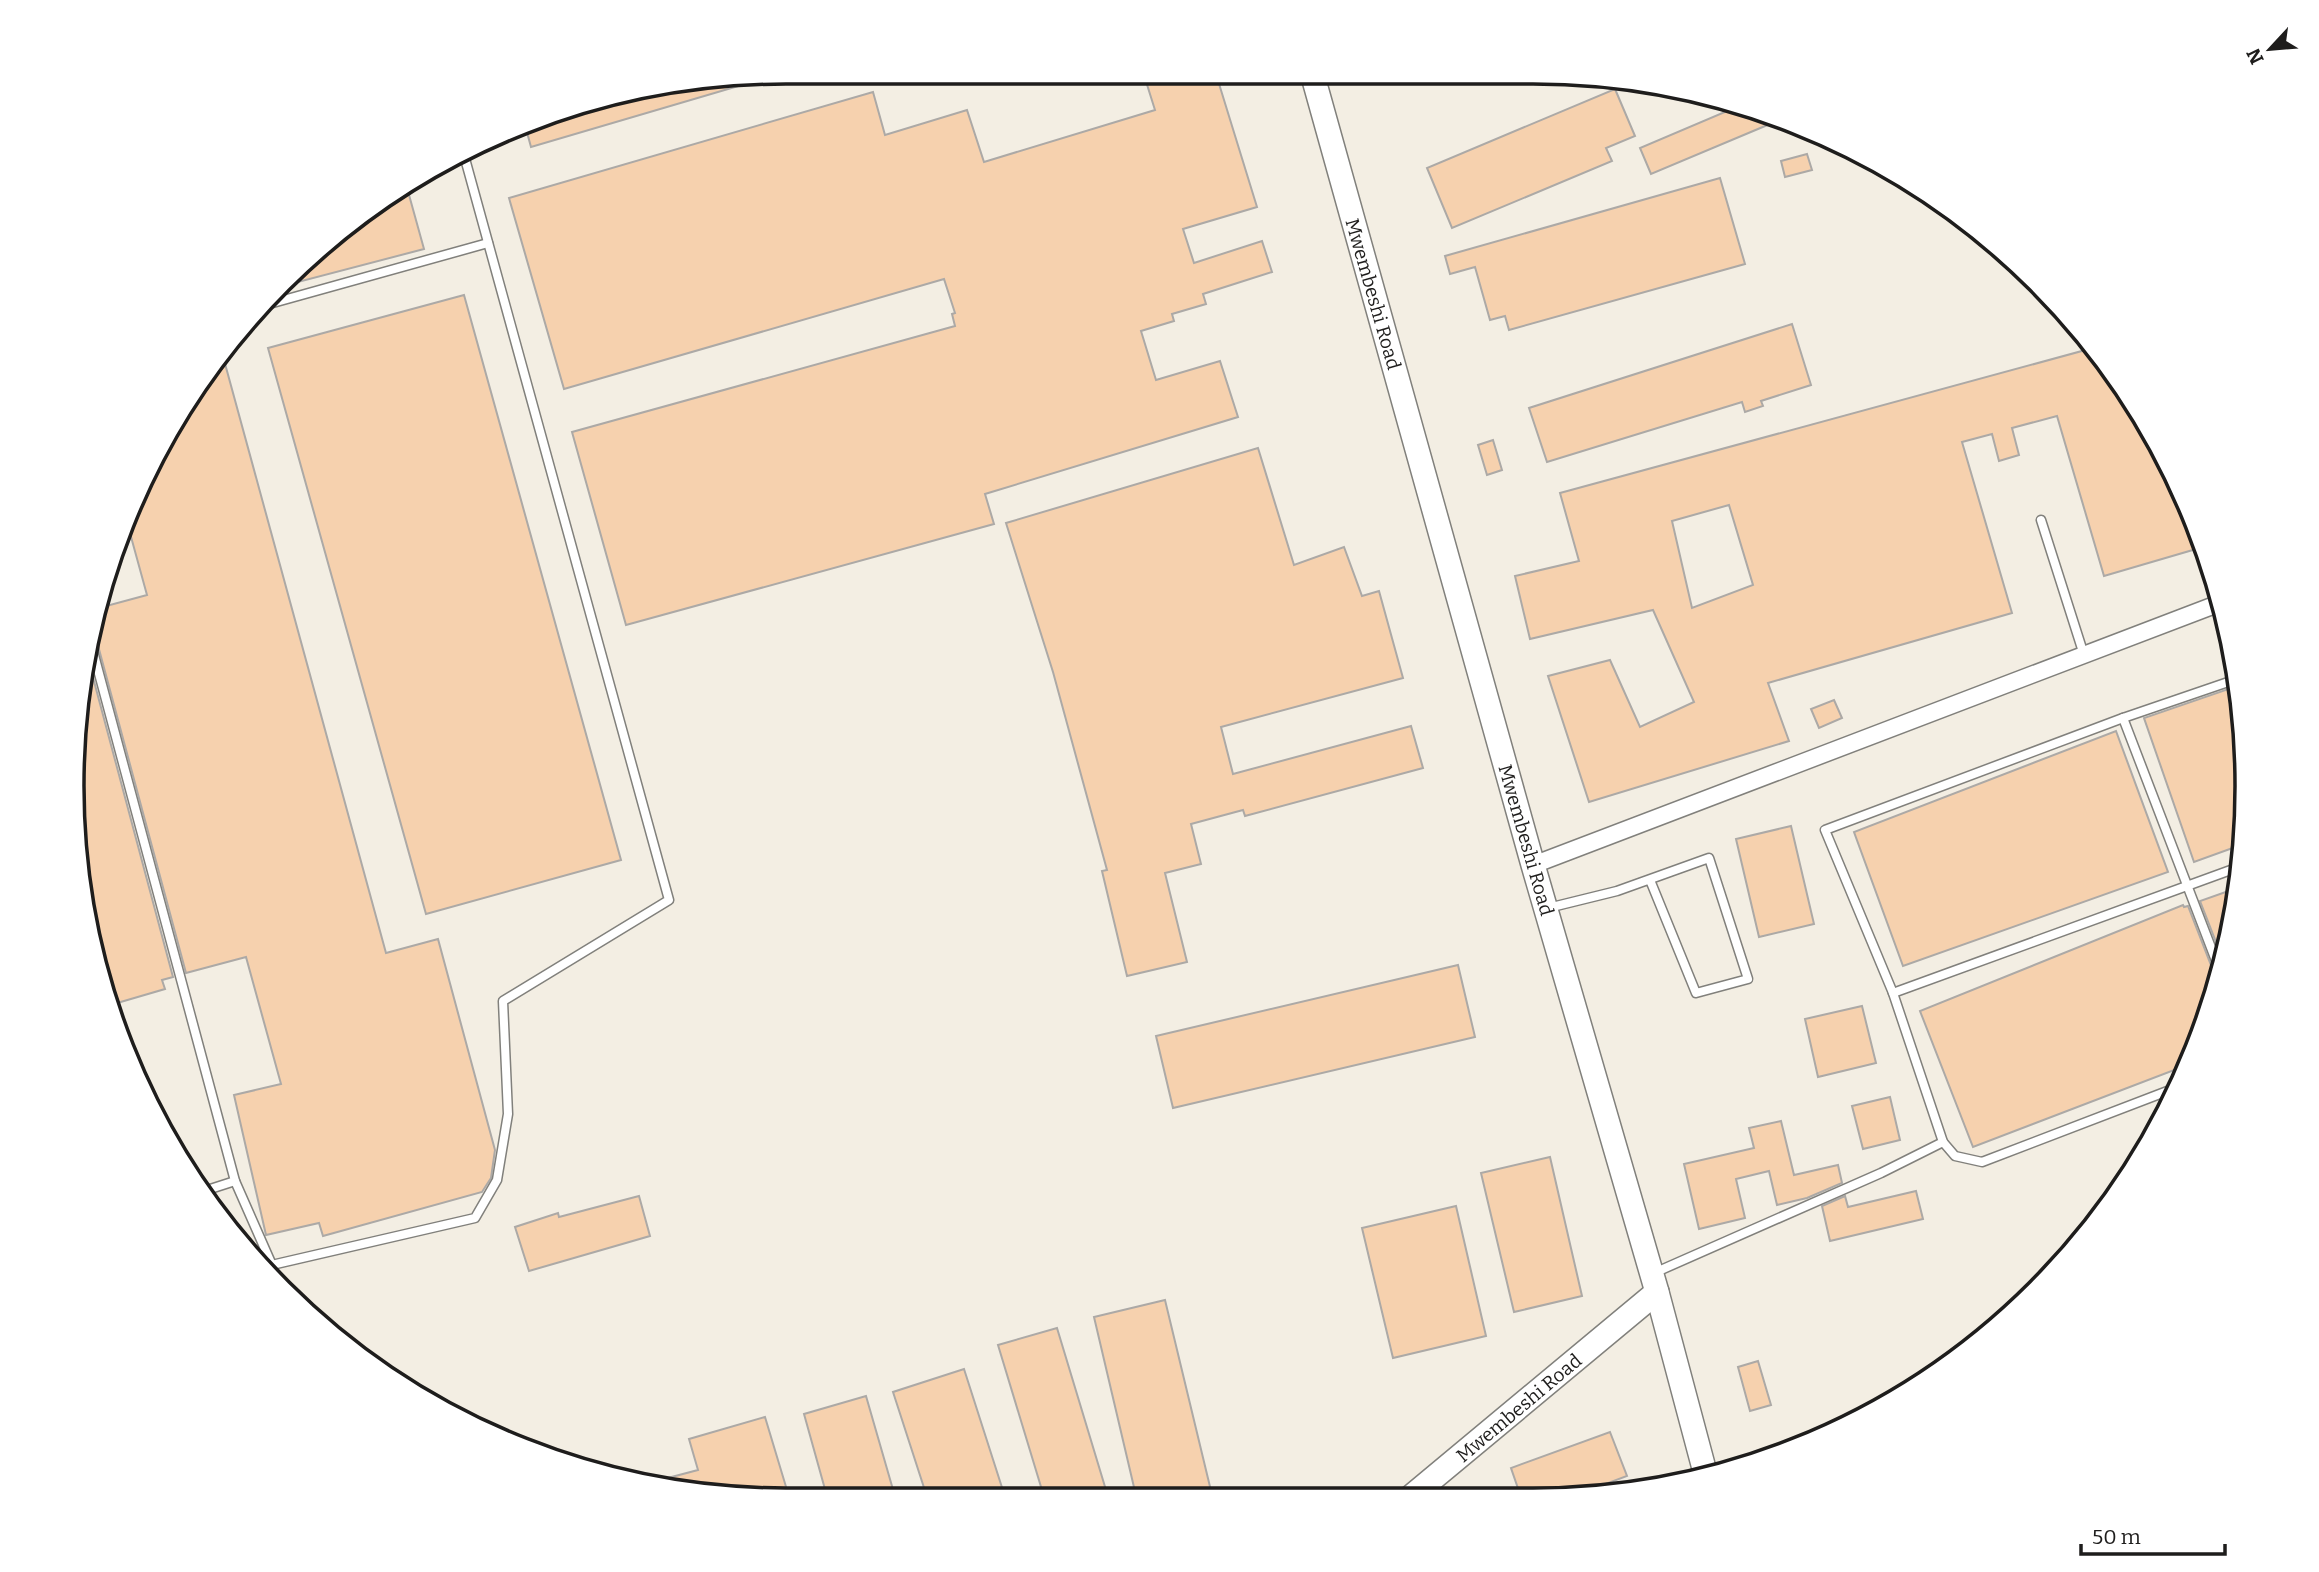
<svg xmlns="http://www.w3.org/2000/svg" width="2319" height="1572" font-family="Bitter,serif">
  <style>
    .built { fill: #f3eee3 }
    .building { fill: #f6d1ae; stroke: #aca9a6; stroke-width: 2; fill-rule: evenodd }
    .lines { fill: none; stroke-linecap: round; stroke-linejoin: round }
    .lane-casing { stroke: #81807c; stroke-width: 11 }
    .street-casing { stroke: #81807c; stroke-width: 19 }
    .secondary-casing { stroke: #81807c; stroke-width: 26 }
    .lane { stroke: #fff; stroke-width: 8 }
    .street { stroke: #fff; stroke-width: 16 }
    .secondary { stroke: #fff; stroke-width: 23 }
    .labels { text-anchor: middle; dominant-baseline: central; stroke-width: 5; stroke-linejoin: round; paint-order: stroke }
    .street-label { font-size: 19px; fill: #1e1d1c; stroke: #fff }
    .rim { fill: none; stroke: #1e1d1c; stroke-width: 3.5 }
  </style>
  <rect width="100%" height="100%" fill="#fbf9f5"/>
  <path class="built" d="M 1533,72 L 1672,85 L 1849,146 L 1967,219 L 2038,281 L 2127,389 L 2193,512 L 2233,646 L 2247,786 L 2234,925 L 2193,1059 L 2127,1182 L 2038,1291 L 1930,1380 L 1807,1446 L 1673,1486 L 1533,1500 L 786,1500 L 647,1487 L 470,1426 L 352,1353 L 281,1291 L 167,1143 L 110,1016 L 86,926 L 73,739 L 96,602 L 126,513 L 220,351 L 315,249 L 389,192 L 557,110 L 692,78 Z"/>
  <g class="building">
    <path d="M 1216,74 L 1257,207 L 1183,229 L 1194,263 L 1262,241 L 1272,272 L 1203,294 L 1206,304 L 1172,314 L 1174,321 L 1141,331 L 1156,380 L 1220,361 L 1238,417 L 985,494 L 994,524 L 626,625 L 572,432 L 955,326 L 952,314 L 955,313 L 944,279 L 564,389 L 509,198 L 873,92 L 885,135 L 967,110 L 984,162 L 1155,110 L 1144,75 Z"/>
    <path d="M 752,77 L 752,82 L 531,147 L 525,125 L 557,110 L 692,78 Z"/>
    <path d="M 1615,89 L 1635,136 L 1606,148 L 1612,161 L 1452,228 L 1427,168 Z"/>
    <path d="M 1721,102 L 1777,121 L 1651,174 L 1640,148 L 1725,112 Z"/>
    <path d="M 1807,154 L 1812,170 L 1785,177 L 1781,161 Z"/>
    <path d="M 1720,178 L 1745,264 L 1509,330 L 1505,316 L 1490,320 L 1475,267 L 1450,274 L 1445,256 Z"/>
    <path d="M 406,184 L 424,249 L 279,287 L 315,249 L 389,192 Z"/>
    <path d="M 464,295 L 621,860 L 426,914 L 268,348 Z"/>
    <path d="M 1792,324 L 1811,385 L 1761,401 L 1763,406 L 1745,412 L 1742,402 L 1547,462 L 1529,408 Z"/>
    <path d="M 2093,348 L 2127,389 L 2193,512 L 2203,547 L 2104,576 L 2057,416 L 2012,428 L 2019,455 L 1999,461 L 1992,434 L 1962,442 L 2012,613 L 1768,683 L 1789,741 L 1589,802 L 1548,676 L 1610,660 L 1640,727 L 1694,702 L 1653,610 L 1530,639 L 1515,576 L 1579,561 L 1560,493 ZM 1729,505 L 1753,585 L 1692,608 L 1672,521 Z"/>
    <path d="M 224,360 L 386,953 L 438,939 L 495,1150 L 491,1178 L 482,1192 L 323,1236 L 319,1223 L 266,1235 L 234,1095 L 281,1084 L 246,957 L 186,973 L 96,638 L 91,634 L 95,609 L 147,595 L 125,515 L 213,363 Z"/>
    <path d="M 1493,440 L 1502,470 L 1487,475 L 1478,445 Z"/>
    <path d="M 1258,448 L 1294,565 L 1344,547 L 1362,596 L 1379,591 L 1403,678 L 1221,727 L 1233,774 L 1411,726 L 1423,768 L 1245,816 L 1243,810 L 1191,824 L 1201,864 L 1165,873 L 1187,962 L 1127,976 L 1102,871 L 1107,870 L 1053,672 L 1006,523 Z"/>
    <path d="M 87,655 L 173,977 L 162,980 L 165,989 L 107,1006 L 86,926 L 73,739 Z"/>
    <path d="M 2237,686 L 2247,786 L 2241,845 L 2194,862 L 2144,718 Z"/>
    <path d="M 1834,700 L 1842,718 L 1819,728 L 1811,709 Z"/>
    <path d="M 2116,731 L 2168,872 L 1903,966 L 1854,832 Z"/>
    <path d="M 1791,826 L 1814,924 L 1759,937 L 1736,839 Z"/>
    <path d="M 2237,888 L 2234,925 L 2223,960 L 2200,901 Z"/>
    <path d="M 2183,905 L 2184,907 L 2188,906 L 2214,973 L 2218,977 L 2190,1064 L 1973,1147 L 1920,1011 Z"/>
    <path d="M 1458,965 L 1475,1037 L 1173,1108 L 1156,1036 Z"/>
    <path d="M 1862,1006 L 1876,1063 L 1818,1077 L 1805,1019 Z"/>
    <path d="M 1890,1097 L 1900,1140 L 1863,1149 L 1852,1106 Z"/>
    <path d="M 1781,1121 L 1794,1175 L 1838,1165 L 1842,1183 L 1807,1198 L 1777,1205 L 1769,1171 L 1736,1179 L 1745,1218 L 1699,1229 L 1684,1164 L 1754,1148 L 1749,1128 Z"/>
    <path d="M 1550,1157 L 1582,1296 L 1514,1312 L 1481,1173 Z"/>
    <path d="M 1916,1191 L 1923,1219 L 1830,1241 L 1822,1206 L 1845,1196 L 1848,1207 Z"/>
    <path d="M 639,1196 L 650,1236 L 529,1271 L 515,1227 L 558,1213 L 559,1217 Z"/>
    <path d="M 1456,1206 L 1486,1336 L 1393,1358 L 1362,1228 Z"/>
    <path d="M 1165,1300 L 1212,1495 L 1191,1500 L 1137,1500 L 1094,1317 Z"/>
    <path d="M 1057,1328 L 1109,1500 L 1045,1500 L 998,1345 Z"/>
    <path d="M 1758,1361 L 1771,1405 L 1750,1411 L 1738,1367 Z"/>
    <path d="M 964,1369 L 1006,1500 L 928,1500 L 893,1392 Z"/>
    <path d="M 866,1396 L 896,1500 L 828,1500 L 804,1414 Z"/>
    <path d="M 765,1417 L 790,1500 L 641,1485 L 698,1470 L 689,1439 Z"/>
    <path d="M 1610,1432 L 1627,1476 L 1571,1497 L 1522,1500 L 1511,1468 Z"/>
  </g>
  <g class="lines">
    <g class="lane-casing">
      <g id="lane">
        <path d="M 262,306 L 488,243"/>
        <path d="M 2041,520 L 2084,655"/>
        <path d="M 90,640 L 235,1181 L 204,1191"/>
        <path d="M 2123,718 L 2220,971"/>
        <path d="M 1548,908 L 1617,891 L 1709,858 L 1748,979 L 1696,993 L 1650,880"/>
        <path d="M 1893,993 L 2239,867"/>
        <path d="M 1943,1142 L 1955,1156 L 1982,1162 L 2178,1087"/>
        <path d="M 235,1181 L 272,1265"/>
        <path d="M 263,1267 L 475,1218 L 497,1180 L 508,1114 L 503,1001 L 669,900 L 464,155"/>
        <path d="M 1654,1273 L 1881,1173 L 1943,1142 L 1893,993 L 1825,830 L 2123,718 L 2237,679"/>
      </g>
    </g>
    <g class="street-casing">
      <path id="street" d="M 1533,865 L 2220,603"/>
    </g>
    <g class="secondary-casing">
      <g id="secondary">
        <path d="M 1312,73 L 1533,865 L 1657,1292 L 1706,1476"/>
        <path d="M 1407,1500 L 1657,1292"/>
      </g>
    </g>
    <use href="#lane" class="lane"/>
    <use href="#street" class="street"/>
    <use href="#secondary" class="secondary"/>
  </g>
  <g class="labels">
    <g class="street-label">
      <text transform="translate(1373 294) rotate(74)">Mwembeshi Road</text>
      <text transform="translate(1526 840) rotate(74)">Mwembeshi Road</text>
      <text transform="translate(1519 1408) rotate(-40)">Mwembeshi Road</text>
    </g>
  </g>
  <path d="M0 0H2319V1572H0ZM786 84H1533A702 702 0 0 1 2235 786V786A702 702 0 0 1 1533 1488H786A702 702 0 0 1 84 786V786A702 702 0 0 1 786 84Z" fill="#fff" fill-rule="evenodd"/>
  <path class="rim" d="M786 84H1533A702 702 0 0 1 2235 786V786A702 702 0 0 1 1533 1488H786A702 702 0 0 1 84 786V786A702 702 0 0 1 786 84Z"/>
  <g transform="translate(2270 49) rotate(244)" stroke="#ffffff" stroke-width="5" paint-order="stroke">
  <path d="M0-5L12 26L0 18L-12 26Z" fill="#1e1d1c"/>
  <text y="-10" font-size="19" font-weight="bold" text-anchor="middle" fill="#1e1d1c">N</text>
  </g>
  <path d="M2081 1544v10h144v-10" fill="none" stroke="#1e1d1c" stroke-width="3.5"/>
  <text x="2092" y="1544" font-size="21" fill="#1e1d1c" stroke="#ffffff" stroke-width="5" paint-order="stroke">50 m</text>
</svg>
